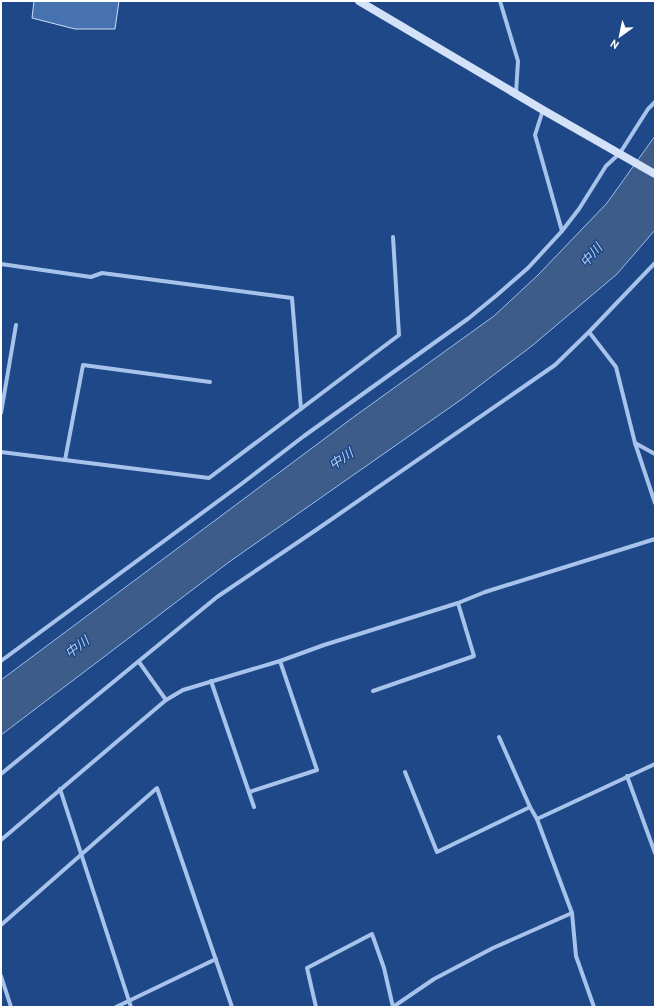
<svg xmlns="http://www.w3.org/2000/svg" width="656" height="1008" font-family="'PT Sans','Noto Sans JP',sans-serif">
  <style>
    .water { fill: #3d5c8a; stroke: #9abeed }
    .building { fill: #4672b0; stroke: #ccdef8 }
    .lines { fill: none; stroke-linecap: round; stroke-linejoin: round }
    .street { stroke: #a7c3eb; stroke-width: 4 }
    .secondary { stroke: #d3e2f8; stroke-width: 8 }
    .labels { text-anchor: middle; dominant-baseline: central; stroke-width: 3; stroke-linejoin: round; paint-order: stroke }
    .water-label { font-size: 13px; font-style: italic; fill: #b2cef2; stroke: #1e4887 }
  </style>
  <rect width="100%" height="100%" fill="#1e4887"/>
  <path class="water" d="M 655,136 L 655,230 L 617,274 L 533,345 L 462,399 L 229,562 L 1,735 L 1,680 L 355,416 L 494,316 L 538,275 L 607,203 Z"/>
  <path class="building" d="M 34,1 L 119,1 L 115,29 L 75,29 L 32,18 Z"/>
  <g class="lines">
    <g class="street">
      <path d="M 500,1 L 518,61 L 516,93"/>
      <path d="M 543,110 L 535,135 L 562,231"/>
      <path d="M 1,264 L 91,277 L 102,273 L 292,298 L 301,409"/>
      <path d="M 589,332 L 616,367 L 635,443 L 655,503"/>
      <path d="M 1,413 L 16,325"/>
      <path d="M 635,443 L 655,454"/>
      <path d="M 1,452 L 209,478 L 399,335 L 393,237"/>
      <path d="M 65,460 L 83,365 L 210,382"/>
      <path d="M 1,661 L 240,485 L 304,436 L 469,318 L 497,295 L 528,268 L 562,231 L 579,209 L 606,166 L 620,153 L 648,109 L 655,102"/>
      <path d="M 139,662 L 166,700"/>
      <path d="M 211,681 L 254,807"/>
      <path d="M 373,691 L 474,656 L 458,603"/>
      <path d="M 499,737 L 530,807 L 537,819 L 572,913 L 576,956 L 594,1007"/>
      <path d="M 405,772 L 437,852 L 530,807"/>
      <path d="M 1,774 L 217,597 L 316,530 L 555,365 L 589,332 L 655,263"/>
      <path d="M 627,776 L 655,853"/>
      <path d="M 60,789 L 131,1007"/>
      <path d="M 249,792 L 317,770 L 280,661"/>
      <path d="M 537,819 L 655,764"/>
      <path d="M 1,840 L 166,700 L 183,690 L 280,661 L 324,645 L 458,603 L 485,592 L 655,539"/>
      <path d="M 1,925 L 157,788 L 232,1007"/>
      <path d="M 1,976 L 11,1007"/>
      <path d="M 116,1007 L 216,959"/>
      <path d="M 316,1007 L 307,968 L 372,934 L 384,968 L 393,1007"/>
      <path d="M 393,1007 L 434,979 L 493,948 L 572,913"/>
    </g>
    <path class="secondary" d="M 359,1 L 543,110 L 655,174"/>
  </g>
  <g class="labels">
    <g class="water-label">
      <text transform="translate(591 255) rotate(-48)">中川</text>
      <text transform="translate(341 459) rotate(-34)">中川</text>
      <text transform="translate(77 647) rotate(-37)">中川</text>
    </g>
  </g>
  <rect width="656" height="1008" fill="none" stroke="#ffffff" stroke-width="4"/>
  <g transform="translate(620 36) rotate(213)" stroke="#1e4887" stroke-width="3" paint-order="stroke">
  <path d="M0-3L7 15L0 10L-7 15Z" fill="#ffffff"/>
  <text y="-6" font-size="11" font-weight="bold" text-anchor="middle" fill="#ffffff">N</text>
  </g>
</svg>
